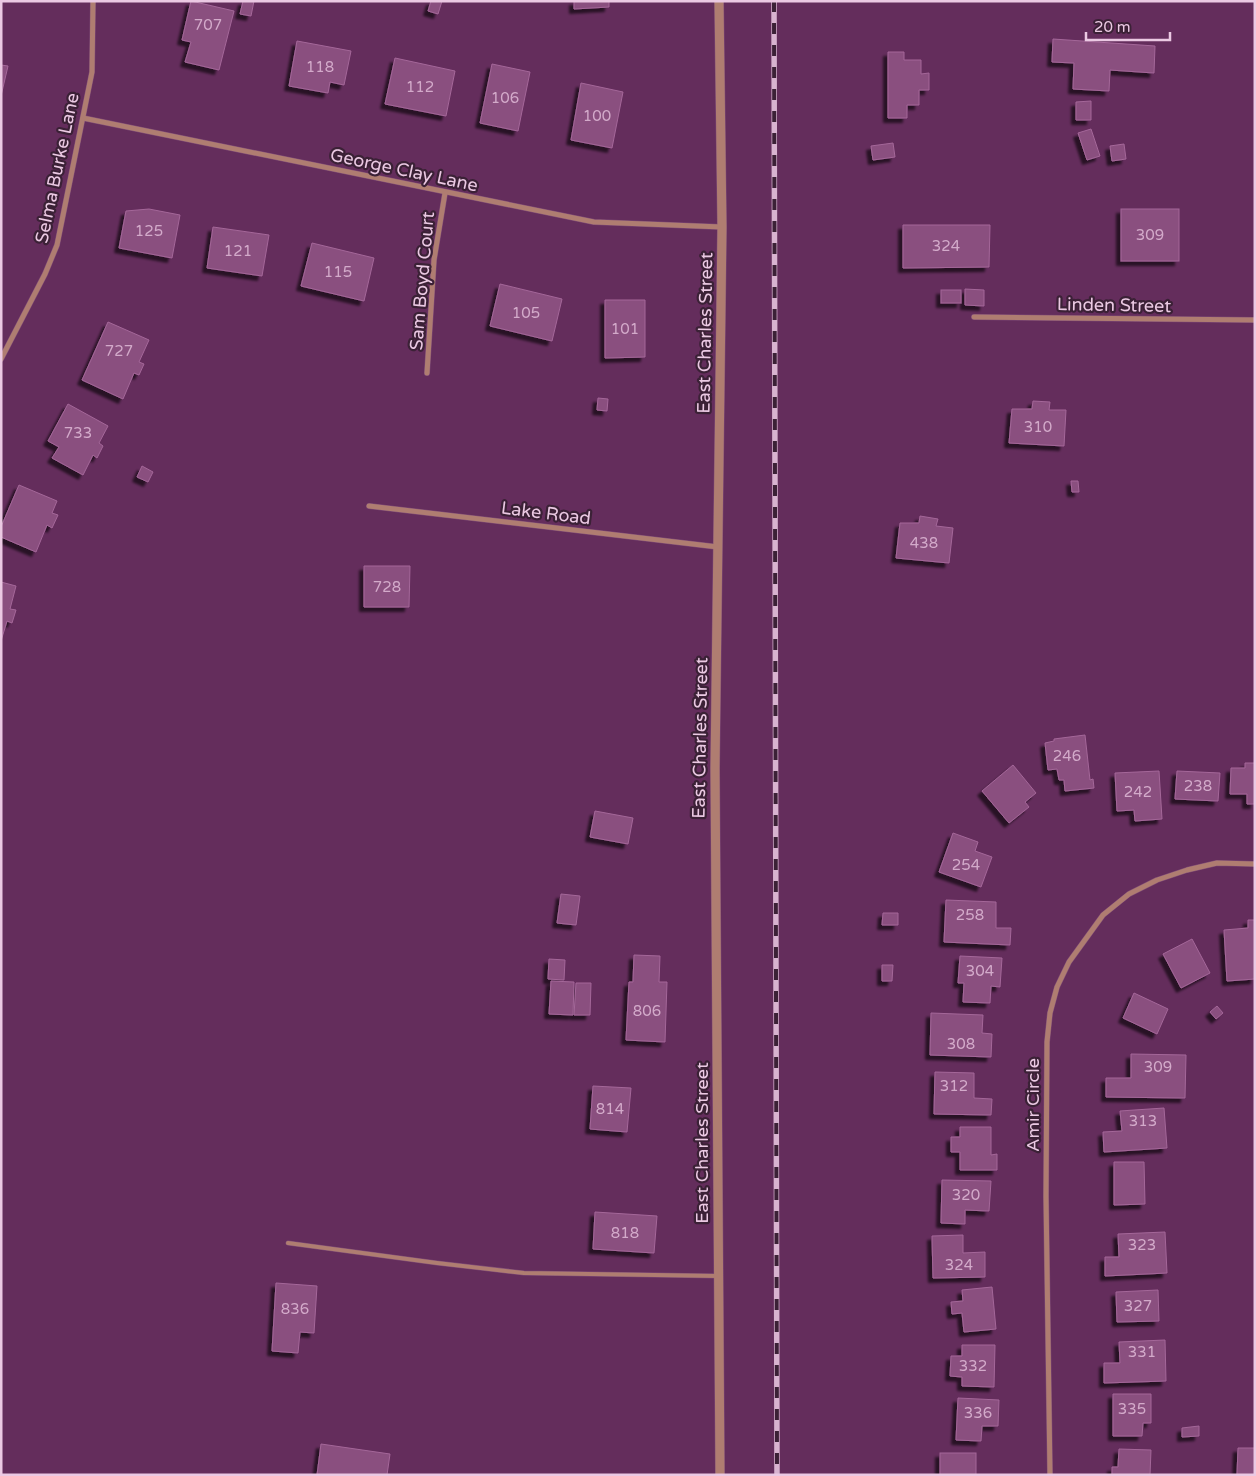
<svg xmlns="http://www.w3.org/2000/svg" width="1256" height="1476" font-family="'Varela Round',sans-serif">
  <style>
    .building { fill: #8a4f7f; stroke: #a46799; filter: url(#shadow) }
    .lines { fill: none; stroke-linecap: round; stroke-linejoin: round }
    .service-casing { stroke: #7f4c77; stroke-width: 5 }
    .minor-casing { stroke: #7f4c77; stroke-width: 6 }
    .tertiary-casing { stroke: #7f4c77; stroke-width: 10 }
    .service { stroke: #af7d71; stroke-width: 4 }
    .minor { stroke: #af7d71; stroke-width: 5 }
    .tertiary { stroke: #af7d71; stroke-width: 9 }
    .rail-casing { stroke: #d8b3d0; stroke-width: 5.5 }
    .rail { stroke: #3b2136; stroke-width: 4; stroke-dasharray: 11; stroke-linecap: butt }
    .labels { text-anchor: middle; dominant-baseline: central; stroke-width: 4.5; stroke-linejoin: round; paint-order: stroke }
    .number-label { font-size: 15px; fill: #d3aaca }
    .street-label { font-size: 18px; fill: #ebc9e3; stroke: #3b2136 }
  </style>
  <defs>
    <filter id="shadow"><feDropShadow dx="-4.5" dy="4.5" stdDeviation="1" flood-color="#0009"/></filter>
  </defs>
  <rect width="100%" height="100%" fill="#642d5c"/>
  <g class="building">
    <path d="M 191,1 L 234,11 L 219,70 L 185,62 L 191,42 L 182,40 Z"/>
    <path d="M 243,1 L 254,1 L 251,16 L 240,14 Z"/>
    <path d="M 431,1 L 442,1 L 438,14 L 428,11 Z"/>
    <path d="M 574,1 L 609,1 L 609,7 L 574,9 Z"/>
    <path d="M 1053,39 L 1155,46 L 1154,73 L 1110,70 L 1109,91 L 1073,89 L 1074,63 L 1052,62 Z"/>
    <path d="M 297,41 L 351,51 L 344,85 L 330,82 L 328,93 L 289,86 Z"/>
    <path d="M 888,52 L 904,52 L 904,60 L 921,60 L 921,74 L 929,73 L 929,90 L 919,90 L 919,105 L 907,105 L 907,118 L 888,118 Z"/>
    <path d="M 395,58 L 455,71 L 446,116 L 385,104 Z"/>
    <path d="M 492,64 L 530,72 L 518,131 L 480,123 Z"/>
    <path d="M 1,65 L 8,66 L 1,96 Z"/>
    <path d="M 581,83 L 623,92 L 612,148 L 571,140 Z"/>
    <path d="M 1091,101 L 1091,120 L 1076,120 L 1076,102 Z"/>
    <path d="M 1091,129 L 1100,156 L 1087,160 L 1078,133 Z"/>
    <path d="M 893,143 L 895,157 L 873,160 L 871,146 Z"/>
    <path d="M 1124,144 L 1126,159 L 1112,161 L 1110,146 Z"/>
    <path d="M 149,209 L 180,215 L 172,258 L 119,248 L 126,211 Z"/>
    <rect x="1121" y="209" width="58" height="52"/>
    <path d="M 903,225 L 990,225 L 989,267 L 903,268 Z"/>
    <path d="M 213,227 L 269,235 L 262,276 L 207,268 Z"/>
    <path d="M 312,243 L 374,258 L 364,301 L 301,286 Z"/>
    <path d="M 500,284 L 562,299 L 552,341 L 490,326 Z"/>
    <path d="M 965,289 L 984,290 L 984,306 L 965,305 Z"/>
    <rect x="941" y="290" width="20" height="13"/>
    <path d="M 605,300 L 645,300 L 645,357 L 605,358 Z"/>
    <path d="M 108,322 L 149,340 L 139,362 L 144,364 L 139,375 L 134,373 L 123,399 L 82,380 Z"/>
    <path d="M 598,398 L 608,399 L 607,411 L 597,410 Z"/>
    <path d="M 1033,401 L 1050,402 L 1049,410 L 1066,410 L 1064,446 L 1009,443 L 1012,409 L 1032,409 Z"/>
    <path d="M 68,404 L 108,426 L 99,443 L 103,446 L 97,458 L 93,455 L 83,475 L 52,458 L 59,447 L 48,441 Z"/>
    <path d="M 142,466 L 153,472 L 148,482 L 137,477 Z"/>
    <path d="M 1071,481 L 1078,481 L 1079,492 L 1072,492 Z"/>
    <path d="M 19,485 L 57,501 L 52,513 L 58,515 L 52,528 L 47,525 L 36,552 L 1,537 L 1,527 Z"/>
    <path d="M 920,516 L 938,519 L 936,526 L 953,528 L 949,563 L 896,558 L 900,523 L 919,523 Z"/>
    <path d="M 364,566 L 410,566 L 409,607 L 364,607 Z"/>
    <path d="M 1,582 L 16,586 L 10,609 L 16,610 L 12,623 L 7,621 L 1,641 Z"/>
    <path d="M 1085,735 L 1090,780 L 1093,779 L 1094,788 L 1065,791 L 1064,780 L 1059,780 L 1057,769 L 1048,770 L 1045,743 L 1054,741 L 1054,739 Z"/>
    <path d="M 1245,763 L 1255,763 L 1255,804 L 1247,804 L 1247,794 L 1230,794 L 1231,768 L 1245,768 Z"/>
    <path d="M 1013,765 L 1036,793 L 1025,802 L 1029,807 L 1009,823 L 982,791 Z"/>
    <path d="M 1159,771 L 1162,819 L 1135,821 L 1134,810 L 1117,811 L 1115,773 Z"/>
    <path d="M 1177,771 L 1220,773 L 1218,801 L 1175,799 Z"/>
    <path d="M 595,811 L 633,818 L 628,844 L 590,837 Z"/>
    <path d="M 953,833 L 978,842 L 975,851 L 992,857 L 981,887 L 939,872 Z"/>
    <path d="M 561,894 L 580,896 L 576,925 L 557,923 Z"/>
    <path d="M 946,900 L 996,902 L 996,928 L 1011,928 L 1010,945 L 944,942 Z"/>
    <path d="M 883,913 L 898,913 L 898,925 L 882,925 Z"/>
    <path d="M 1248,920 L 1255,920 L 1255,979 L 1227,981 L 1224,930 L 1248,928 Z"/>
    <path d="M 1192,939 L 1210,973 L 1181,988 L 1163,954 Z"/>
    <path d="M 634,955 L 660,956 L 659,982 L 667,982 L 665,1042 L 626,1040 L 629,982 L 633,982 Z"/>
    <path d="M 960,956 L 1002,958 L 1000,987 L 991,986 L 990,1003 L 963,1002 L 964,983 L 958,983 Z"/>
    <path d="M 549,959 L 565,960 L 564,980 L 548,979 Z"/>
    <path d="M 882,965 L 893,965 L 892,981 L 882,981 Z"/>
    <path d="M 551,981 L 574,982 L 573,1015 L 549,1014 Z"/>
    <path d="M 576,983 L 591,983 L 590,1015 L 574,1015 Z"/>
    <path d="M 1134,993 L 1168,1009 L 1157,1034 L 1123,1018 Z"/>
    <path d="M 1217,1006 L 1223,1013 L 1216,1019 L 1210,1012 Z"/>
    <path d="M 931,1013 L 983,1015 L 982,1033 L 992,1034 L 991,1057 L 930,1055 Z"/>
    <path d="M 1131,1054 L 1186,1055 L 1185,1098 L 1106,1097 L 1106,1078 L 1131,1078 Z"/>
    <path d="M 935,1072 L 974,1073 L 974,1098 L 992,1099 L 991,1115 L 934,1114 Z"/>
    <path d="M 593,1086 L 631,1088 L 627,1132 L 590,1129 Z"/>
    <path d="M 1164,1108 L 1167,1148 L 1104,1152 L 1103,1132 L 1122,1131 L 1120,1111 Z"/>
    <path d="M 960,1127 L 991,1127 L 991,1155 L 997,1154 L 997,1170 L 960,1170 L 960,1152 L 951,1152 L 951,1137 L 960,1137 Z"/>
    <path d="M 1114,1162 L 1144,1162 L 1145,1204 L 1114,1205 Z"/>
    <path d="M 942,1180 L 991,1181 L 989,1211 L 965,1210 L 965,1224 L 941,1223 Z"/>
    <path d="M 595,1212 L 657,1216 L 654,1253 L 593,1249 Z"/>
    <path d="M 1165,1232 L 1167,1273 L 1105,1276 L 1105,1257 L 1119,1257 L 1118,1234 Z"/>
    <path d="M 963,1235 L 963,1253 L 985,1252 L 985,1277 L 933,1278 L 932,1236 Z"/>
    <path d="M 276,1283 L 317,1286 L 314,1333 L 300,1332 L 298,1353 L 272,1351 Z"/>
    <path d="M 992,1287 L 996,1329 L 964,1332 L 962,1313 L 952,1314 L 951,1302 L 963,1301 L 962,1290 Z"/>
    <path d="M 1158,1290 L 1159,1321 L 1117,1322 L 1116,1292 Z"/>
    <path d="M 1165,1340 L 1166,1381 L 1104,1383 L 1104,1363 L 1120,1363 L 1119,1342 Z"/>
    <path d="M 962,1345 L 995,1345 L 994,1387 L 962,1386 L 962,1377 L 950,1376 L 951,1356 L 962,1356 Z"/>
    <path d="M 1113,1394 L 1151,1394 L 1151,1423 L 1143,1423 L 1142,1436 L 1113,1436 Z"/>
    <path d="M 958,1398 L 999,1400 L 998,1426 L 982,1426 L 981,1441 L 956,1440 Z"/>
    <path d="M 1199,1426 L 1199,1436 L 1182,1437 L 1182,1428 Z"/>
    <path d="M 321,1444 L 390,1454 L 387,1475 L 317,1475 Z"/>
    <path d="M 1238,1448 L 1255,1448 L 1255,1475 L 1237,1475 Z"/>
    <path d="M 1119,1449 L 1151,1450 L 1150,1475 L 1112,1475 L 1112,1467 L 1118,1467 Z"/>
    <rect x="940" y="1453" width="36" height="22"/>
  </g>
  <g class="lines">
    <g class="service-casing">
      <path id="service" d="M 288,1243 L 437,1263 L 524,1273 L 719,1276"/>
    </g>
    <g class="minor-casing">
      <g id="minor">
        <path d="M 83,118 L 594,222 L 722,227"/>
        <path d="M 974,317 L 1255,320"/>
        <path d="M 1,359 L 45,274 L 57,245 L 92,72 L 93,1"/>
        <path d="M 427,373 L 434,260 L 445,193"/>
        <path d="M 369,506 L 718,547"/>
        <path d="M 1050,1475 L 1046,1196 L 1047,1042 L 1050,1013 L 1057,987 L 1069,962 L 1103,915 L 1129,894 L 1157,880 L 1187,870 L 1217,863 L 1255,864"/>
      </g>
    </g>
    <g class="tertiary-casing">
      <path id="tertiary" d="M 719,1 L 722,227 L 715,768 L 720,1475"/>
    </g>
    <use href="#service" class="service"/>
    <use href="#minor" class="minor"/>
    <use href="#tertiary" class="tertiary"/>
    <g class="rail-casing">
      <path id="rail" d="M 774,1 L 777,1475"/>
    </g>
    <use href="#rail" class="rail"/>
  </g>
  <g class="labels">
    <g class="number-label">
      <text x="208" y="25">707</text>
      <text x="320" y="67">118</text>
      <text x="420" y="87">112</text>
      <text x="505" y="98">106</text>
      <text x="597" y="116">100</text>
      <text x="149" y="231">125</text>
      <text x="1150" y="235">309</text>
      <text x="946" y="246">324</text>
      <text x="238" y="251">121</text>
      <text x="338" y="272">115</text>
      <text x="526" y="313">105</text>
      <text x="625" y="329">101</text>
      <text x="119" y="351">727</text>
      <text x="1038" y="427">310</text>
      <text x="78" y="433">733</text>
      <text x="924" y="543">438</text>
      <text x="387" y="587">728</text>
      <text x="1067" y="756">246</text>
      <text x="1198" y="786">238</text>
      <text x="1138" y="792">242</text>
      <text x="966" y="865">254</text>
      <text x="970" y="915">258</text>
      <text x="980" y="971">304</text>
      <text x="647" y="1011">806</text>
      <text x="961" y="1044">308</text>
      <text x="1158" y="1067">309</text>
      <text x="954" y="1086">312</text>
      <text x="610" y="1109">814</text>
      <text x="1143" y="1121">313</text>
      <text x="966" y="1195">320</text>
      <text x="625" y="1233">818</text>
      <text x="1142" y="1245">323</text>
      <text x="959" y="1265">324</text>
      <text x="1138" y="1306">327</text>
      <text x="295" y="1309">836</text>
      <text x="1142" y="1352">331</text>
      <text x="973" y="1366">332</text>
      <text x="1132" y="1409">335</text>
      <text x="978" y="1413">336</text>
    </g>
    <g class="street-label">
      <text transform="translate(57 168) rotate(-78)">Selma Burke Lane</text>
      <text transform="translate(404 170) rotate(12)">George Clay Lane</text>
      <text transform="translate(422 281) rotate(-85)">Sam Boyd Court</text>
      <text transform="translate(1114 305) rotate(1)">Linden Street</text>
      <text transform="translate(705 333) rotate(-89)">East Charles Street</text>
      <text transform="translate(546 513) rotate(7)">Lake Road</text>
      <text transform="translate(700 738) rotate(-89)">East Charles Street</text>
      <text transform="translate(1033 1105) rotate(-90)">Amir Circle</text>
      <text transform="translate(702 1143) rotate(-90)">East Charles Street</text>
    </g>
  </g>
  <rect width="1256" height="1476" fill="none" stroke="#ebc9e3" stroke-width="5"/>
  <path d="M1086 32v8h84v-8" fill="none" stroke="#ebc9e3" stroke-width="2.5"/>
  <text x="1094" y="32" font-size="15" fill="#ebc9e3" stroke="#3b2136" stroke-width="4" paint-order="stroke">20 m</text>
</svg>
